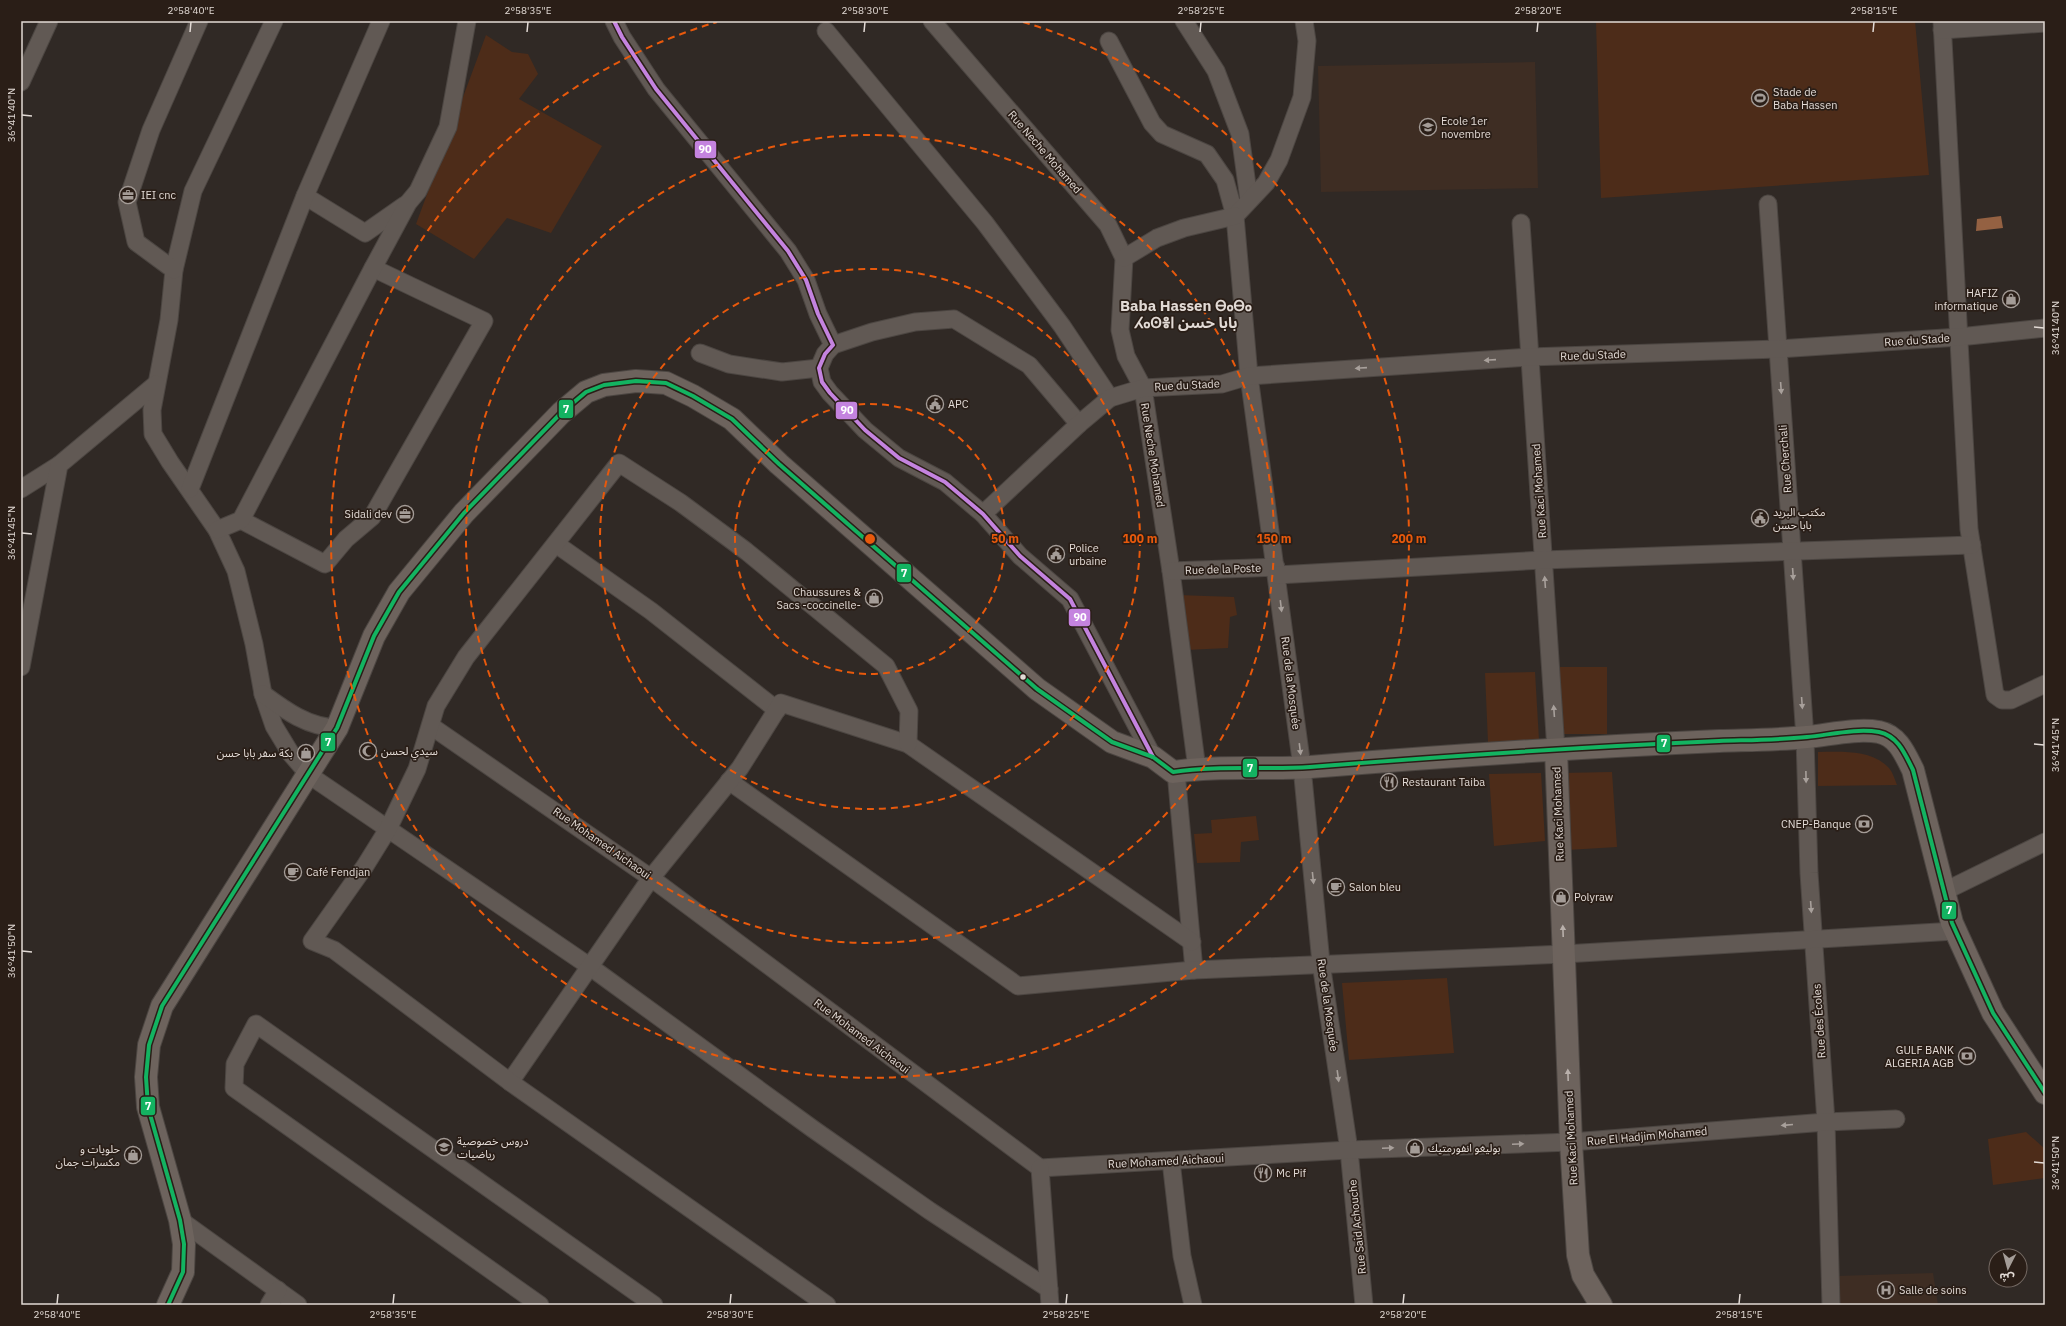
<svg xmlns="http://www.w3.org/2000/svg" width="2066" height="1326" font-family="'IBM Plex Sans','Noto Sans Arabic','Noto Sans Tifinagh',sans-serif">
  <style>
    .built { fill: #3e2d23 }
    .green { fill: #4d2c19 }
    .water { fill: #946142 }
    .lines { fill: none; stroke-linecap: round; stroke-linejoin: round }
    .street-casing { stroke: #4c4642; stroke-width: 19 }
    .secondary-casing { stroke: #4c4642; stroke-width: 24 }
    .street { stroke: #615954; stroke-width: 17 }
    .secondary { stroke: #6d635d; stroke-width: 22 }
    .bus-1-casing { stroke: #2a1e17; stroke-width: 7 }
    .bus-2-casing { stroke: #2a1e17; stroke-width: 7 }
    .bus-1 { stroke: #c483df; stroke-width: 4 }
    .bus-2 { stroke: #13b361; stroke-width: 4 }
    .oneway { fill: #a8a09b }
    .oneway2 { fill: #b9b0ab }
    .ticks { fill: none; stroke: #e2dad5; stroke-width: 1.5 }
    .ring { fill: none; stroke: #e8590c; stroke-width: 2; stroke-dasharray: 7 5 }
    .bus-dot { fill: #e2dad5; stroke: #2a1e17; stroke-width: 1.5 }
    .labels { text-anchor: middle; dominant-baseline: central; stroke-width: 3.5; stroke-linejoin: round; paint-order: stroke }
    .poi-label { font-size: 11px; fill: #e2dad5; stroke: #2a1e17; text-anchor: start }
    .street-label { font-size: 11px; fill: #e2dad5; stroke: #2a1e17 }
    .district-label { font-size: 15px; font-weight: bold; fill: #e2dad5; stroke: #2a1e17 }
    .centre { fill: #e8590c; stroke: #2a1e17; stroke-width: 2 }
    .ring-label { font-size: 12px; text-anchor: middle; font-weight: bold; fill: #e8590c; stroke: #2a1e17; stroke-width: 3.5; stroke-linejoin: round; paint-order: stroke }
    .line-badge { stroke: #2a1e17; stroke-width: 1.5 }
    .badge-label { font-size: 11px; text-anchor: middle; font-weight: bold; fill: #fff }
    .neatline { fill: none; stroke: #e2dad5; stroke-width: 1.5 }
    .ticks-label { font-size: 10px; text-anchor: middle; fill: #e2dad5 }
  </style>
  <rect width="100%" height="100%" fill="#302925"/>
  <g class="built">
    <path d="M 1535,62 L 1538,188 L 1321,192 L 1318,66 Z"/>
    <path d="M 1933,1273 L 1938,1305 L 1837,1305 L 1836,1276 Z"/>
  </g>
  <g class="green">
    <path d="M 1596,21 L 1915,21 L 1929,175 L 1601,198 Z"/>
    <path d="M 486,35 L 512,52 L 528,54 L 538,74 L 519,99 L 602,146 L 551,233 L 507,218 L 474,259 L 416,224 Z"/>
    <path d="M 1178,595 L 1234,597 L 1237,615 L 1230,617 L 1228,648 L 1186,650 Z"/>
    <path d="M 1555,667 L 1607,667 L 1607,734 L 1560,734 Z"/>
    <path d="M 1535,672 L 1539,740 L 1488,742 L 1485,673 Z"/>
    <path d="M 1818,752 C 1841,752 1871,749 1889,768 C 1893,773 1895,780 1897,785 L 1818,786 Z"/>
    <path d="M 1612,772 L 1617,847 L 1567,850 L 1562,773 Z"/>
    <path d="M 1541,773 L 1545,841 L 1494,846 L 1489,774 Z"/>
    <path d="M 1256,816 L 1259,840 L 1241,842 L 1240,862 L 1197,863 L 1194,834 L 1212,833 L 1211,820 Z"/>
    <path d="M 1447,978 L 1454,1053 L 1349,1060 L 1342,983 Z"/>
    <path d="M 2026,1132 L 2045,1149 L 2045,1178 L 1993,1185 L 1988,1139 Z"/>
  </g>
  <path class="water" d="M 2001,216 L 2003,228 L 1976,231 L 1977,219 Z"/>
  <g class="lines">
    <g class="street-casing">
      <g id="street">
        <path d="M 274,21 L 193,191 L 174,270 L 169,320 L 152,410 L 153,434 L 170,462 L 217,530 L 236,571 L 254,644 L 263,694 L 274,726 L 291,754 L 309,775 L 589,966 L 813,1129 L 930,1211 L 1049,1289"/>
        <path d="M 614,21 L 622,37 L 656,89 L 788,251 L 806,280 L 818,314 L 833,345 L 825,354 L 819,368 L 822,382 L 830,393 L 865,430 L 899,458 L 945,482 L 983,514 L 1020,556 L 1070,599 L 1153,757"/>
        <path d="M 932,21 L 1108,225 L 1124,258 L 1120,330 L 1126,356 L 1143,388 L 1171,571 L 1197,769"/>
        <path d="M 1184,21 L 1216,71 L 1240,134 L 1249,200"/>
        <path d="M 1942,21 L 1969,529 L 1995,695 L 2002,700 L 2011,700 L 2045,684"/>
        <path d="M 1942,30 L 2045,23"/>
        <path d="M 826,31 L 985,223 L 1062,326 L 1110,398"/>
        <path d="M 1109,41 L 1152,123 L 1162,134 L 1207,154 L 1225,180 L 1235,216 L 1249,376 L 1302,767 L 1321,963 L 1349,1150 L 1364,1305"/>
        <path d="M 21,82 L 49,21"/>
        <path d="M 305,196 L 365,233 L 405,205"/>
        <path d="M 1768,204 L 1805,738 L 1809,873 L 1826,1122 L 1831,1305"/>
        <path d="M 1235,216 L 1266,183 L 1279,160 L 1302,97 L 1307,41 L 1304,21"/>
        <path d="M 1521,223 L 1556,750"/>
        <path d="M 1124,258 L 1157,238 L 1184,228 L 1235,216"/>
        <path d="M 174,270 L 136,242 L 127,202 L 151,130 L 199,21"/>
        <path d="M 833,345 L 872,332 L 915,322 L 954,319 L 1029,365 L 1079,424"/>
        <path d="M 700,353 L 729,364 L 782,372 L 819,368"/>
        <path d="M 21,489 L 59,465"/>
        <path d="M 190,489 L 305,196 L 381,21"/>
        <path d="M 983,514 L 1079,424 L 1110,398 L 1143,388 L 1222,384 L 1249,376 L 1529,357 L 1778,349 L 1959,337 L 2045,328"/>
        <path d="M 241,520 L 325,564 L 346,539 L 372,517 L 484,321 L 373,268"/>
        <path d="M 217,530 L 241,520 L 373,268 L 408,203 L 418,191 L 448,127 L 467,21"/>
        <path d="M 556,544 L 651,611 L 777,710"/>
        <path d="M 1171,571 L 1276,567"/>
        <path d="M 1277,575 L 1543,560 L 1972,545"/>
        <path d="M 21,667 L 59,465 L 156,384"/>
        <path d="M 263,694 C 286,711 308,727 337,728"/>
        <path d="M 431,726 L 651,878 L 1040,1168 L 1349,1150 L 1571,1142 L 1826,1122 L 1896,1119"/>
        <path d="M 1176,772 L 1194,970"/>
        <path d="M 729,781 L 1018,986 L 1194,970 L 1564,954 L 1955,931"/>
        <path d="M 1945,891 L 2045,842"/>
        <path d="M 510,1082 L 651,878 L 740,768 L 781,703 L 908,744 L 1192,942"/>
        <path d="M 1171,1161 L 1182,1256 L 1193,1305"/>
        <path d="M 1040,1168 L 1050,1305"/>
        <path d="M 180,1220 L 298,1305"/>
        <path d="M 269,1305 L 278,1290"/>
        <path d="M 540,1305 L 234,1088 L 235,1064 L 256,1024 L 654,1305"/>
        <path d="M 827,1305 L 510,1082 L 334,950 L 312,941 L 365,866 L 388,829 L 417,769 L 436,706 L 466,657 L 619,463 L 681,503 L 746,551 L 886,666 L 909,711 L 908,744"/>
      </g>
    </g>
    <g class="secondary-casing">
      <g id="secondary">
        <path d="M 1556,750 L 1571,1142 L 1578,1255 L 1583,1275 L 1601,1305"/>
        <path d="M 168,1305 L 183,1272 L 184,1244 L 180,1220 L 148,1107 L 146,1077 L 149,1045 L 162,1006 L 337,728 L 374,636 L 399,592 L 464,513 L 561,413 L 586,392 L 604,385 L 636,381 L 666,383 L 693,396 L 732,419 L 779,464 L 1037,689 L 1112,742 L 1153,757 L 1173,772 C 1218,765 1265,770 1310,767 C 1446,756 1582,747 1719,741 C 1748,740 1777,740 1807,737 C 1829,735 1856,728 1879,732 C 1898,736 1905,754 1913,770 L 1952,923 L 1993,1013 L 2045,1093"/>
      </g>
    </g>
    <use href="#street" class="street"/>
    <use href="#secondary" class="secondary"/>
    <g class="bus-1-casing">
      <path id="bus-1" d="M 614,21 L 622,37 L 656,89 L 788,251 L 806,280 L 818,314 L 833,345 L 825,354 L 819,368 L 822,382 L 830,393 L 865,430 L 899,458 L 945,482 L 983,514 L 1020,556 L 1070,599 L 1153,757"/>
    </g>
    <g class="bus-2-casing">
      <path id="bus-2" d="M 168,1305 L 183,1272 L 184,1244 L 180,1220 L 148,1107 L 146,1077 L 149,1045 L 162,1006 L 337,728 L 374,636 L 399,592 L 464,513 L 561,413 L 586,392 L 604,385 L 636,381 L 666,383 L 693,396 L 732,419 L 779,464 L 1037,689 L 1112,742 L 1153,757 L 1173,772 C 1218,765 1265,770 1310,767 C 1446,756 1582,747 1719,741 C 1748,740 1777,740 1807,737 C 1829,735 1856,728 1879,732 C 1898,736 1905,754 1913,770 L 1952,923 L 1993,1013 L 2045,1093"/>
    </g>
    <use href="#bus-1" class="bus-1"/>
    <use href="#bus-2" class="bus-2"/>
  </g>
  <defs><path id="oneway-solid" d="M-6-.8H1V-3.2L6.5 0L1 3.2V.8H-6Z"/></defs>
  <g class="oneway">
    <use href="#oneway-solid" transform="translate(1490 360) rotate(176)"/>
    <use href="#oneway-solid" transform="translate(1361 368) rotate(176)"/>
    <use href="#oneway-solid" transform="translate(1781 388) rotate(86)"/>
    <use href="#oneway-solid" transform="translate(1793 574) rotate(86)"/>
    <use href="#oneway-solid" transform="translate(1545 582) rotate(-94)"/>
    <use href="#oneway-solid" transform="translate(1281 606) rotate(83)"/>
    <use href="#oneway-solid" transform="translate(1802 703) rotate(86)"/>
    <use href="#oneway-solid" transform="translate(1554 711) rotate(-94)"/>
    <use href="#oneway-solid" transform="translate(1300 749) rotate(83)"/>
    <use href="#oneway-solid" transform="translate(1806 777) rotate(89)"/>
    <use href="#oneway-solid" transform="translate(1313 878) rotate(84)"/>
    <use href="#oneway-solid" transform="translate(1811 907) rotate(86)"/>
    <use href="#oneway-solid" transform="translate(1338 1076) rotate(82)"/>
    <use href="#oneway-solid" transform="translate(1787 1125) rotate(175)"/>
    <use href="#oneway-solid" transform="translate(1518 1144) rotate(-2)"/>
    <use href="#oneway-solid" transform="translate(1388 1148) rotate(-2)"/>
  </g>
  <g class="oneway2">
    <use href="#oneway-solid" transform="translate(1563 931) rotate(-92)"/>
    <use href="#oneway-solid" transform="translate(1568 1075) rotate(-92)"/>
  </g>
  <path class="ticks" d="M 190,32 L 191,22M 527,32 L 528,22M 864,32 L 865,22M 1200,32 L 1201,22M 1537,32 L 1538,22M 1873,32 L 1874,22M 22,115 L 32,116M 2034,327 L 2044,328M 22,533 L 32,534M 2034,744 L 2044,745M 22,951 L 32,952M 2034,1162 L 2044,1163M 57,1304 L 58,1294M 393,1304 L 394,1294M 730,1304 L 731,1294M 1066,1304 L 1067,1294M 1403,1304 L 1404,1294M 1739,1304 L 1740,1294"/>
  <g class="ring">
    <circle cx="870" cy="539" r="135"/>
    <circle cx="870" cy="539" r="270"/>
    <circle cx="870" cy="539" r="404"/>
    <path d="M1023 22A539 539 0 1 1 717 22"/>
  </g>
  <defs>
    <g id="stadium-ring" transform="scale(0.9)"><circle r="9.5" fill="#2a1e17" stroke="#a49c97" stroke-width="1.5"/><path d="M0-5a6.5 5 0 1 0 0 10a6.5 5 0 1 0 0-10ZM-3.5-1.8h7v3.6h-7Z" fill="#a49c97"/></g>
    <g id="school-ring" transform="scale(0.9)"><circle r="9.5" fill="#2a1e17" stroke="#a49c97" stroke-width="1.5"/><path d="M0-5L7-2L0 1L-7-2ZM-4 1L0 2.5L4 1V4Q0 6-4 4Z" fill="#a49c97"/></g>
    <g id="office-ring" transform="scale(0.9)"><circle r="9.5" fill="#2a1e17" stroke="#a49c97" stroke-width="1.5"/><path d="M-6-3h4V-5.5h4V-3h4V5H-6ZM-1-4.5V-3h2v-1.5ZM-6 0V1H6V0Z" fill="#a49c97"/></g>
    <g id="shop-ring" transform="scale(0.9)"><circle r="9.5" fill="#2a1e17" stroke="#a49c97" stroke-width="1.5"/><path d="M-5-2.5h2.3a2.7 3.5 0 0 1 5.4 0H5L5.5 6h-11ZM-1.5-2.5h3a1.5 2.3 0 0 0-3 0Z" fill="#a49c97"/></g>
    <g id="civic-ring" transform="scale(0.9)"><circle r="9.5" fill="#2a1e17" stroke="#a49c97" stroke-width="1.5"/><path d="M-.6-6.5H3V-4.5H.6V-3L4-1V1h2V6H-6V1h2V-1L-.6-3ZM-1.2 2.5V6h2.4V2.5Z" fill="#a49c97"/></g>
    <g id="mosque-ring" transform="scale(0.9)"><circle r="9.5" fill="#2a1e17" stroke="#a49c97" stroke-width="1.5"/><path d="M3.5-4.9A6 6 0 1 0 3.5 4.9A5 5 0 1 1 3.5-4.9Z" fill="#a49c97"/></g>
    <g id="restaurant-ring" transform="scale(0.9)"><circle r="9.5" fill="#2a1e17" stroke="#a49c97" stroke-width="1.5"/><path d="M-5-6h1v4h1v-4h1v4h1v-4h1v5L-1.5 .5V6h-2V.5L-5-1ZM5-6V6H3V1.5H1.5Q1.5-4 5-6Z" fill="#a49c97"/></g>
    <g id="bank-ring" transform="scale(0.9)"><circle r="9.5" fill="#2a1e17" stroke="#a49c97" stroke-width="1.5"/><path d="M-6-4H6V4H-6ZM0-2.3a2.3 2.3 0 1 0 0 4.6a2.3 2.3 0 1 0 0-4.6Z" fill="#a49c97"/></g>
    <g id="cafe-ring" transform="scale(0.9)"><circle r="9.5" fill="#2a1e17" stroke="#a49c97" stroke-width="1.5"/><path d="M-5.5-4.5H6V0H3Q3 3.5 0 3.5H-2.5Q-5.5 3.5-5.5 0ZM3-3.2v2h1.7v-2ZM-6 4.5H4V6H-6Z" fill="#a49c97"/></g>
    <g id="hospital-ring" transform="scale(0.9)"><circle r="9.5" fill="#2a1e17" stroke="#a49c97" stroke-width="1.5"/><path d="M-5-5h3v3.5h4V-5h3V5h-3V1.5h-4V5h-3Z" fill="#a49c97"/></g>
  </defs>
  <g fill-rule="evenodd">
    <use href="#stadium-ring" x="1760" y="98"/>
    <use href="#school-ring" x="1428" y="127"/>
    <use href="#office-ring" x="128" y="195"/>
    <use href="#shop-ring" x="2011" y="299"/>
    <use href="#civic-ring" x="935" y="404"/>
    <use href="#office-ring" x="405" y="514"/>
    <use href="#civic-ring" x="1760" y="518"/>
    <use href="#civic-ring" x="1056" y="554"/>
    <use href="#shop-ring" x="874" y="598"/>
    <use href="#mosque-ring" x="368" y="751"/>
    <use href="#shop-ring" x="306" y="753"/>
    <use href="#restaurant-ring" x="1389" y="782"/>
    <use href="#bank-ring" x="1864" y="824"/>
    <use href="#cafe-ring" x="293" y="872"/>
    <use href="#cafe-ring" x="1336" y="887"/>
    <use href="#shop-ring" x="1561" y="897"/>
    <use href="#bank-ring" x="1967" y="1056"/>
    <use href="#school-ring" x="444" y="1147"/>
    <use href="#shop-ring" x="1415" y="1148"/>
    <use href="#shop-ring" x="133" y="1155"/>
    <use href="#restaurant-ring" x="1263" y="1173"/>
    <use href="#hospital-ring" x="1886" y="1290"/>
  </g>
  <circle class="bus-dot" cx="1023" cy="677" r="3.5"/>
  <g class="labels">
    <g class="poi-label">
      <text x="1773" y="92">Stade de<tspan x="1773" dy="13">Baba Hassen</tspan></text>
      <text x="1441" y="121">Ecole 1er<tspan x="1441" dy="13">novembre</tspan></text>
      <text x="141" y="195">IEI cnc</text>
      <text x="1998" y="293" text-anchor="end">HAFIZ<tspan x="1998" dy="13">informatique</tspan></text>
      <text x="948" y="404">APC</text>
      <text x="1773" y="512">مكتب البريد<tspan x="1773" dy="13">بابا حسن</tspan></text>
      <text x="392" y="514" text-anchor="end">Sidali dev</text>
      <text x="1069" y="548">Police<tspan x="1069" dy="13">urbaine</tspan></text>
      <text x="861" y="592" text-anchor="end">Chaussures &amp;<tspan x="861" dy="13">Sacs -coccinelle-</tspan></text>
      <text x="381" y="751">سيدي لحسن</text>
      <text x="293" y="753" text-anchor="end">بكة سفر بابا حسن</text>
      <text x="1402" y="782">Restaurant Taiba</text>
      <text x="1851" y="824" text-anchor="end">CNEP-Banque</text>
      <text x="306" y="872">Café Fendjan</text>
      <text x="1349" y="887">Salon bleu</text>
      <text x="1574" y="897">Polyraw</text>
      <text x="1954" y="1050" text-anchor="end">GULF BANK<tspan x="1954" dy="13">ALGERIA AGB</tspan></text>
      <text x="457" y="1141">دروس خصوصية<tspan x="457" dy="13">رياضيات</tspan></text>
      <text x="1428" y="1148">بوليغو انفورمتيك</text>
      <text x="120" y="1149" text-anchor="end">حلويات و<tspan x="120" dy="13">مكسرات جمان</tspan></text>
      <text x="1276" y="1173">Mc Pif</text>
      <text x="1899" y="1290">Salle de soins</text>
    </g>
    <g class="street-label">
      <text transform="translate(1045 152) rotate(49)">Rue Neche Mohamed</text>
      <text transform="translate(1917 340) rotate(-4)">Rue du Stade</text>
      <text transform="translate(1593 355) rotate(-2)">Rue du Stade</text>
      <text transform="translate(1187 385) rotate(-3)">Rue du Stade</text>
      <text transform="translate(1153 455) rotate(81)">Rue Neche Mohamed</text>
      <text transform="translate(1785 459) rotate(-94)">Rue Cherchali</text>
      <text transform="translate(1539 491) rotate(-94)">Rue Kaci Mohamed</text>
      <text transform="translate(1223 569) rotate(-2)">Rue de la Poste</text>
      <text transform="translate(1291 683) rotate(83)">Rue de la Mosquée</text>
      <text transform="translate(1558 814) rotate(-92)">Rue Kaci Mohamed</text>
      <text transform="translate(602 843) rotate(35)">Rue Mohamed Aichaoui</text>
      <text transform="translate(1328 1005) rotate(82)">Rue de la Mosquée</text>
      <text transform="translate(1819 1021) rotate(-94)">Rue des Écoles</text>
      <text transform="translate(862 1036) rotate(37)">Rue Mohamed Aichaoui</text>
      <text transform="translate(1647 1136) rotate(-5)">Rue El Hadjim Mohamed</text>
      <text transform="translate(1571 1138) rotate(-93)">Rue Kaci Mohamed</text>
      <text transform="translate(1166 1161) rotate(-3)">Rue Mohamed Aichaoui</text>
      <text transform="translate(1357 1227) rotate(-96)">Rue Said Achouche</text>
    </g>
    <g class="district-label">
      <text x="1186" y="305">Baba Hassen ⴱⴰⴱⴰ<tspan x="1186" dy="17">ⵃⴰⵙⴻⵏ بابا حسن</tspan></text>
    </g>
  </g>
  <circle cx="870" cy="539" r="6" class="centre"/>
  <g class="ring-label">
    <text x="1005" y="543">50 m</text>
    <text x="1140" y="543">100 m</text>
    <text x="1274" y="543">150 m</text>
    <text x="1409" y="543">200 m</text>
  </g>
  <g class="line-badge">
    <rect x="694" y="140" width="23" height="19" rx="4" fill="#c483df"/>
    <rect x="558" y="399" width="16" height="20" rx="4" fill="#13b361"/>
    <rect x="835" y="401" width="23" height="19" rx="4" fill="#c483df"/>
    <rect x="896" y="563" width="16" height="20" rx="4" fill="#13b361"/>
    <rect x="1068" y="608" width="23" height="19" rx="4" fill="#c483df"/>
    <rect x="320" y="732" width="16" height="20" rx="4" fill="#13b361"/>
    <rect x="1656" y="734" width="15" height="19" rx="4" fill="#13b361"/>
    <rect x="1242" y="758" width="16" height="20" rx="4" fill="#13b361"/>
    <rect x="1941" y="901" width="16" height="19" rx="4" fill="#13b361"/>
    <rect x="140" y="1096" width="16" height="20" rx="4" fill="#13b361"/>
  </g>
  <g class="badge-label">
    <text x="705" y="153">90</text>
    <text x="566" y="413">7</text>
    <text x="847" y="414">90</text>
    <text x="904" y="577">7</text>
    <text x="1080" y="621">90</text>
    <text x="328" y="746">7</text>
    <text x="1664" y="747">7</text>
    <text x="1250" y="772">7</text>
    <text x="1949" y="914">7</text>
    <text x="148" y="1110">7</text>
  </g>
  <rect width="2066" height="1326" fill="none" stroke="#2a1e17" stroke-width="44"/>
  <g transform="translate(2008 1268) rotate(186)"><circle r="19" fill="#2a1e17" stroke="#746963"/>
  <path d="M0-3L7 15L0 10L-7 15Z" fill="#a49c97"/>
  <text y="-6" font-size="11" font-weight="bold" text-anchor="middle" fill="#e2dad5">ش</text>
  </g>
  <rect x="22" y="22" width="2022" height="1282" class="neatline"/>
  <g class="ticks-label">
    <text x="191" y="14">2°58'40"E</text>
    <text x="528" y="14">2°58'35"E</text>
    <text x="865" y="14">2°58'30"E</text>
    <text x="1201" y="14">2°58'25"E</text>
    <text x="1538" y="14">2°58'20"E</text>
    <text x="1874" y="14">2°58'15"E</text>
    <text transform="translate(11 115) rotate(-90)" y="4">36°41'40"N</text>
    <text transform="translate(2055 328) rotate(-90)" y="4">36°41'40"N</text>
    <text transform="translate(11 533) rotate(-90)" y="4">36°41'45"N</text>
    <text transform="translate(2055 745) rotate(-90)" y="4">36°41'45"N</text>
    <text transform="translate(11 951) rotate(-90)" y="4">36°41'50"N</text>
    <text transform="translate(2055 1163) rotate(-90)" y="4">36°41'50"N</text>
    <text x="57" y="1318">2°58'40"E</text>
    <text x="393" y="1318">2°58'35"E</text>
    <text x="730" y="1318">2°58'30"E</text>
    <text x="1066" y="1318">2°58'25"E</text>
    <text x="1403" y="1318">2°58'20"E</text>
    <text x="1739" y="1318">2°58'15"E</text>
  </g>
</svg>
